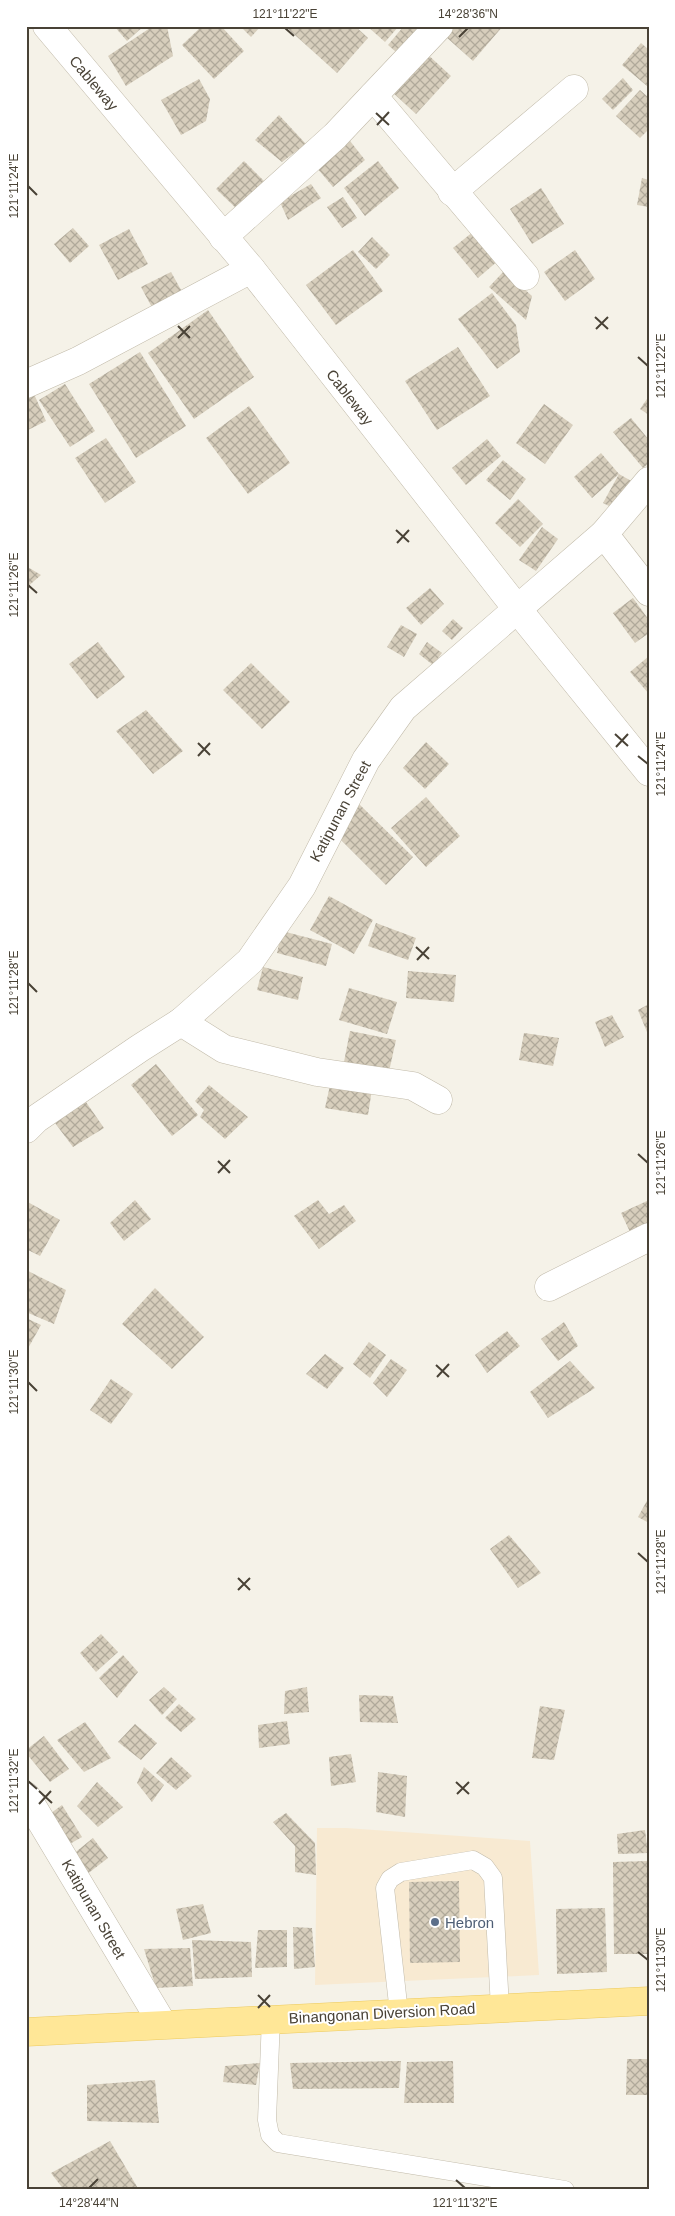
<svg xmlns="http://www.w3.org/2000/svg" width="675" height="2216" font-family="Helvetica,sans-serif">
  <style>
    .commercial { fill: #f8ead2 }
    .building { fill: url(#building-cross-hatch) }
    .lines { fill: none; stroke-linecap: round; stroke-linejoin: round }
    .service-casing { stroke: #c1baa9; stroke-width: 19 }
    .minor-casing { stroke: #c1baa9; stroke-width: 29 }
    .tertiary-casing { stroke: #c1baa9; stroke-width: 29 }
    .primary-casing { stroke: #ecca5f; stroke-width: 29 }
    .service { stroke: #fff; stroke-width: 18 }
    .minor { stroke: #fff; stroke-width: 28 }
    .tertiary { stroke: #fff; stroke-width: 28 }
    .primary { stroke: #ffe797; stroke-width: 28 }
    .ticks { fill: none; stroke: #494236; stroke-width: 2 }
    .service-dot { fill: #5c6f8a; stroke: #fff; stroke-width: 2 }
    .labels { text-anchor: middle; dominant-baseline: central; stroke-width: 4; stroke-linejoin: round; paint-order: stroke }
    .street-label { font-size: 15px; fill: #494236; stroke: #fff }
    .service-label { font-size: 15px; fill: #4e5e75; stroke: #fff; text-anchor: start }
    .neatline { fill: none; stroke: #494236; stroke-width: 2 }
    .ticks-label { font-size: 12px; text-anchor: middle; fill: #494236 }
  </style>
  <defs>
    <pattern id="building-cross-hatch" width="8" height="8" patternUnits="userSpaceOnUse" patternTransform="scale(1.25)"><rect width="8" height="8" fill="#d7cebc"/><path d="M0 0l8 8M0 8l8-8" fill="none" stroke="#b0a99a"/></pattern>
  </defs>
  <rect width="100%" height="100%" fill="#f5f2e8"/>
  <path class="commercial" d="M 317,1828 L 346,1828 L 530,1841 L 539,1975 L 315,1985 Z"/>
  <g class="building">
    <path d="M 114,26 L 144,26 L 127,41 Z"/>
    <path d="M 153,26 L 167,26 L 173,56 L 126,86 L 108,56 Z"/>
    <path d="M 202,26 L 221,26 L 244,51 L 214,79 L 182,45 Z"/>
    <path d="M 240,26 L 261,26 L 251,37 Z"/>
    <path d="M 285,26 L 355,26 L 368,38 L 337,73 Z"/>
    <path d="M 367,26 L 399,26 L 385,42 Z"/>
    <path d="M 404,26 L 421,26 L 404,59 L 388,45 Z"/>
    <path d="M 453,26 L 503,26 L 473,61 L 445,36 Z"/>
    <path d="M 641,43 L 649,50 L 649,84 L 647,86 L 622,65 Z"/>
    <path d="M 425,52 L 451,76 L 416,114 L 390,90 Z"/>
    <path d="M 623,78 L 633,90 L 613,110 L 602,99 Z"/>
    <path d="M 199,79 L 210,99 L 206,121 L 181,135 L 161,100 Z"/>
    <path d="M 640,90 L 649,98 L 649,129 L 640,138 L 616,116 Z"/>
    <path d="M 279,115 L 306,144 L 282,162 L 255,140 Z"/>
    <path d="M 350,141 L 365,160 L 333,187 L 317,168 Z"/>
    <path d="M 244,161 L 268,185 L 241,213 L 216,189 Z"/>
    <path d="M 378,161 L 399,188 L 365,216 L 344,188 Z"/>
    <path d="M 642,178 L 649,180 L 649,207 L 637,205 Z"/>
    <path d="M 311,184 L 321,198 L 288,220 L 280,202 Z"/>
    <path d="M 541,188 L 564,224 L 532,244 L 510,209 Z"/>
    <path d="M 343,197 L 357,218 L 342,228 L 327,207 Z"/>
    <path d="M 73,228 L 89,246 L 70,263 L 54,244 Z"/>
    <path d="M 129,229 L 148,264 L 118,280 L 99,245 Z"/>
    <path d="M 474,231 L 499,260 L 478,278 L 453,248 Z"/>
    <path d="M 372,237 L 390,255 L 376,269 L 358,252 Z"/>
    <path d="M 353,250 L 383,291 L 336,325 L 306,285 Z"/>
    <path d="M 575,250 L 595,279 L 565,301 L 544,272 Z"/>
    <path d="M 504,271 L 532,296 L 526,320 L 489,287 Z"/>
    <path d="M 171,272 L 185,297 L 155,313 L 141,287 Z"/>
    <path d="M 492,293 L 516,325 L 520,352 L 497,369 L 458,319 Z"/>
    <path d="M 208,310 L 254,377 L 194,419 L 148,353 Z"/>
    <path d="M 458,347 L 490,396 L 437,430 L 405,381 Z"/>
    <path d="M 140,352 L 186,426 L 136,458 L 89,384 Z"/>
    <path d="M 65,384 L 95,431 L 70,447 L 39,400 Z"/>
    <path d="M 34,394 L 46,421 L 26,431 L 26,397 Z"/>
    <path d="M 649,396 L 649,415 L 640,409 Z"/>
    <path d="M 544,404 L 573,425 L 545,464 L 516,443 Z"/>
    <path d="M 249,406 L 290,463 L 248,494 L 206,438 Z"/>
    <path d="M 631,418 L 649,440 L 649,463 L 643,468 L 613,432 Z"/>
    <path d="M 106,438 L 136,482 L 105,503 L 75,458 Z"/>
    <path d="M 487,439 L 501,456 L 466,485 L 452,468 Z"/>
    <path d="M 601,453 L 619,474 L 633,482 L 617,510 L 603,503 L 619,474 L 592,498 L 574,477 Z"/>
    <path d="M 503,460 L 526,479 L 510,500 L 486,480 Z"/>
    <path d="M 518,499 L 543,524 L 520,547 L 495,523 Z"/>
    <path d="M 542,527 L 558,539 L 536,571 L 519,560 Z"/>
    <path d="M 26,566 L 41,575 L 26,588 Z"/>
    <path d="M 430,588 L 444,604 L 421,625 L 406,608 Z"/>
    <path d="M 633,598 L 649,620 L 649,633 L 635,643 L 613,613 Z"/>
    <path d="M 453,619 L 463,628 L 452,640 L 442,631 Z"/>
    <path d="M 401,625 L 417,634 L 404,657 L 387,647 Z"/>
    <path d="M 98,642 L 125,677 L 97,699 L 69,664 Z"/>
    <path d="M 427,642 L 442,653 L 433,665 L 419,654 Z"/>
    <path d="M 649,656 L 649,694 L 630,672 Z"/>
    <path d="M 251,663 L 290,702 L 262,729 L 223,690 Z"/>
    <path d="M 146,710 L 183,751 L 153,774 L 116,731 Z"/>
    <path d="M 426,742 L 449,764 L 425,789 L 403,768 Z"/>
    <path d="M 426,797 L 460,836 L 426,867 L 391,828 Z"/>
    <path d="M 358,803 L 413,857 L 386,885 L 340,839 Z"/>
    <path d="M 329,896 L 373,920 L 354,954 L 310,930 Z"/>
    <path d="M 376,923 L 416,938 L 408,960 L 368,946 Z"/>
    <path d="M 282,931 L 332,944 L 326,966 L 277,953 Z"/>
    <path d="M 263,967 L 303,977 L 298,1000 L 257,990 Z"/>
    <path d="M 408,971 L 456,975 L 454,1002 L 406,998 Z"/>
    <path d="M 349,988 L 397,1002 L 387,1034 L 339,1020 Z"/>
    <path d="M 649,1004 L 649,1037 L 638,1010 Z"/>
    <path d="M 612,1015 L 624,1037 L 605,1047 L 595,1022 Z"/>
    <path d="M 350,1031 L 396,1040 L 388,1076 L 343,1067 Z"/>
    <path d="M 524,1033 L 559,1038 L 553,1066 L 519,1060 Z"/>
    <path d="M 156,1064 L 198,1115 L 172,1136 L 131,1085 Z"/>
    <path d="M 331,1081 L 372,1089 L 368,1115 L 325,1108 Z"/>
    <path d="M 209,1085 L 248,1117 L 225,1139 L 200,1117 L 204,1110 L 195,1101 Z"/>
    <path d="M 86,1102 L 104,1128 L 73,1147 L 55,1123 Z"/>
    <path d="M 135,1200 L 151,1219 L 124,1241 L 110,1223 Z"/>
    <path d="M 318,1200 L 329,1214 L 344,1205 L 356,1221 L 319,1249 L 294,1216 Z"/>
    <path d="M 649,1200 L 649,1228 L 632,1236 L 621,1213 Z"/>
    <path d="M 26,1201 L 60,1220 L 40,1256 L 26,1249 Z"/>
    <path d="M 26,1270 L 66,1290 L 54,1324 L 26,1312 Z"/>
    <path d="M 155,1288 L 204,1337 L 172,1369 L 122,1324 Z"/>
    <path d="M 26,1318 L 41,1325 L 26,1352 Z"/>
    <path d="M 564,1322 L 578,1346 L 558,1361 L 541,1339 Z"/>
    <path d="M 507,1331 L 520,1346 L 487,1373 L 475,1355 Z"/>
    <path d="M 369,1342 L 386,1355 L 370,1378 L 353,1364 Z"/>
    <path d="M 325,1354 L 344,1368 L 327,1389 L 306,1374 Z"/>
    <path d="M 391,1359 L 407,1370 L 387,1397 L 373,1383 Z"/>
    <path d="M 570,1361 L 595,1388 L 548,1418 L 530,1392 Z"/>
    <path d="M 111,1379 L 133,1394 L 111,1424 L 90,1410 Z"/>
    <path d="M 649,1497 L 649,1523 L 638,1517 Z"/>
    <path d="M 509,1535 L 541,1573 L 518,1588 L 490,1549 Z"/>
    <path d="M 101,1634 L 118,1652 L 96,1672 L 80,1653 Z"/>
    <path d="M 123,1655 L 138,1672 L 117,1698 L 99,1678 Z"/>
    <path d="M 164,1687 L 177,1699 L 162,1715 L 149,1700 Z"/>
    <path d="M 307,1687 L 309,1712 L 284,1714 L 285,1691 Z"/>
    <path d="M 359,1695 L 393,1696 L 398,1723 L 360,1722 Z"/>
    <path d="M 179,1704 L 196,1719 L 181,1732 L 165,1718 Z"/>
    <path d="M 540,1706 L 565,1710 L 554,1760 L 532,1758 Z"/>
    <path d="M 287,1721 L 290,1744 L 259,1748 L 258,1725 Z"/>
    <path d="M 85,1722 L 111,1758 L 84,1772 L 57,1740 Z"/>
    <path d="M 135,1724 L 157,1743 L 141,1760 L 118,1742 Z"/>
    <path d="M 44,1736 L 69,1769 L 50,1782 L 26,1753 L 26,1750 Z"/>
    <path d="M 351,1754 L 356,1782 L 331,1786 L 329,1757 Z"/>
    <path d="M 171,1757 L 192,1776 L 176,1790 L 156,1773 Z"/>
    <path d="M 144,1767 L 164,1785 L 152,1802 L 137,1783 Z"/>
    <path d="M 378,1772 L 407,1776 L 405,1817 L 376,1812 Z"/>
    <path d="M 97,1782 L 123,1807 L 98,1827 L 77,1806 Z"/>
    <path d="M 62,1805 L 82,1837 L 68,1845 L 47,1816 Z"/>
    <path d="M 286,1813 L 315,1843 L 316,1875 L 295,1872 L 295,1846 L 273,1822 Z"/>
    <path d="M 645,1830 L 648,1853 L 618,1854 L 617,1834 Z"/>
    <path d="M 93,1838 L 108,1858 L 86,1875 L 72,1855 Z"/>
    <path d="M 649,1861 L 649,1954 L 614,1954 L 613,1862 Z"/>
    <path d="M 459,1881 L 460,1962 L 410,1963 L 409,1882 Z"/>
    <path d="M 203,1904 L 211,1933 L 183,1940 L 176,1909 Z"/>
    <path d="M 605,1908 L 607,1972 L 557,1974 L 556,1909 Z"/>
    <path d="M 293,1927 L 312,1928 L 315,1967 L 294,1969 Z"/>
    <path d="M 258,1930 L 287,1930 L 287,1967 L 255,1968 Z"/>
    <path d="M 192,1940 L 251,1942 L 252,1977 L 195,1979 Z"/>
    <path d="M 190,1948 L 193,1986 L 156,1988 L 144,1949 Z"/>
    <path d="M 627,2059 L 649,2059 L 649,2095 L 626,2095 Z"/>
    <path d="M 401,2061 L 399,2088 L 293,2089 L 290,2063 Z"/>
    <path d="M 453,2061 L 454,2103 L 404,2103 L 407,2062 Z"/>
    <path d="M 260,2063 L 256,2085 L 223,2082 L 225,2066 Z"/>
    <path d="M 155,2080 L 159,2123 L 87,2121 L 87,2085 Z"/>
    <path d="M 110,2141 L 139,2190 L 64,2190 L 51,2173 Z"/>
  </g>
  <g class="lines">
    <g class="service-casing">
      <g id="service">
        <path d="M 399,2013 L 385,1888 L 390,1879 L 401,1872 L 473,1860 L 485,1867 L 493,1878 L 500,2008"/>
        <path d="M 271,2018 L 267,2120 L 270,2135 L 278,2143 L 565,2190"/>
      </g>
    </g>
    <g class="minor-casing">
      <g id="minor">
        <path d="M 373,96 L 525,276"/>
        <path d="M 452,192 L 574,89"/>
        <path d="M 223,237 L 335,136 L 439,26"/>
        <path d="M 26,384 L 78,361 L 251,269"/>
        <path d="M 604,534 L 649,592"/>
        <path d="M 181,1022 L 224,1049 L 317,1072 L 413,1086 L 438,1100"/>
        <path d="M 26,1129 L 36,1119 L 140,1048 L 181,1022 L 250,961 L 302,886 L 366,760 L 403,708 L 604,534 L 649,481"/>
        <path d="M 549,1287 L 649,1237"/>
        <path d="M 26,1796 L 162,2023"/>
      </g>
    </g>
    <g class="tertiary-casing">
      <path id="tertiary" d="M 47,26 L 251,269 L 518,610 L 649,772"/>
    </g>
    <g class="primary-casing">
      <path id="primary" d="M 26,2032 L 649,2001"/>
    </g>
    <use href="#service" class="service"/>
    <use href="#minor" class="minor"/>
    <use href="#tertiary" class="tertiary"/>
    <use href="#primary" class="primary"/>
  </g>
  <path class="ticks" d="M 285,28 L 294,36M 459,37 L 468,28M 376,113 L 389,125M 377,125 L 389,112M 28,186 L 37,195M 595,317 L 608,329M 178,326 L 190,338M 596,329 L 608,317M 178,338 L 190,326M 638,357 L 648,366M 396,530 L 409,542M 397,543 L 409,530M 28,585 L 37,593M 615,734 L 628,746M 198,743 L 210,755M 616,747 L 628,734M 198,756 L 210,743M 638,756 L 648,764M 416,947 L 429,959M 417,960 L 429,947M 28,983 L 37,992M 638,1154 L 648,1163M 218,1161 L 230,1173M 218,1173 L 230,1160M 436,1365 L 449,1377M 437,1377 L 449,1364M 28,1382 L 37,1391M 638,1553 L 648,1562M 238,1578 L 250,1590M 238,1590 L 250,1578M 28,1781 L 37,1789M 456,1782 L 469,1794M 39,1791 L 52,1803M 457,1794 L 469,1782M 39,1804 L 51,1791M 638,1952 L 648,1960M 258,1995 L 270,2007M 258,2008 L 270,1995M 456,2180 L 465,2188M 89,2188 L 98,2179"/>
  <circle class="service-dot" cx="435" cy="1922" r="5"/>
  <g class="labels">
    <g class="street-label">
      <text transform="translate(94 83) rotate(50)">Cableway</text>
      <text transform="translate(350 397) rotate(52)">Cableway</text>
      <text transform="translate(340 811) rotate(-62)">Katipunan Street</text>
      <text transform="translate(94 1909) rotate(60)">Katipunan Street</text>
      <text transform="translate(382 2013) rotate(-3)">Binangonan Diversion Road</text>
    </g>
    <g class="service-label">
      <text x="445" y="1922">Hebron</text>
    </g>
  </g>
  <rect width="675" height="2216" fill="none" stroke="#ffffff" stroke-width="55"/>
  <rect x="28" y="28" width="620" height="2160" class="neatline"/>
  <g class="ticks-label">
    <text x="285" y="18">121°11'22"E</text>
    <text x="468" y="18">14°28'36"N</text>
    <text transform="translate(14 186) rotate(-90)" y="4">121°11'24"E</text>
    <text transform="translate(661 366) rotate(-90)" y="4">121°11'22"E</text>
    <text transform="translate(14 585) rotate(-90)" y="4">121°11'26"E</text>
    <text transform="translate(661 764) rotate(-90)" y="4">121°11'24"E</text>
    <text transform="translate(14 983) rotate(-90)" y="4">121°11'28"E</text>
    <text transform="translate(661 1163) rotate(-90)" y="4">121°11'26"E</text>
    <text transform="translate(14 1382) rotate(-90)" y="4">121°11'30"E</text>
    <text transform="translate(661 1562) rotate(-90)" y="4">121°11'28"E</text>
    <text transform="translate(14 1781) rotate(-90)" y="4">121°11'32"E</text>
    <text transform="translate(661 1960) rotate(-90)" y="4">121°11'30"E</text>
    <text x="89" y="2207">14°28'44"N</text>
    <text x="465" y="2207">121°11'32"E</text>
  </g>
</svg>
